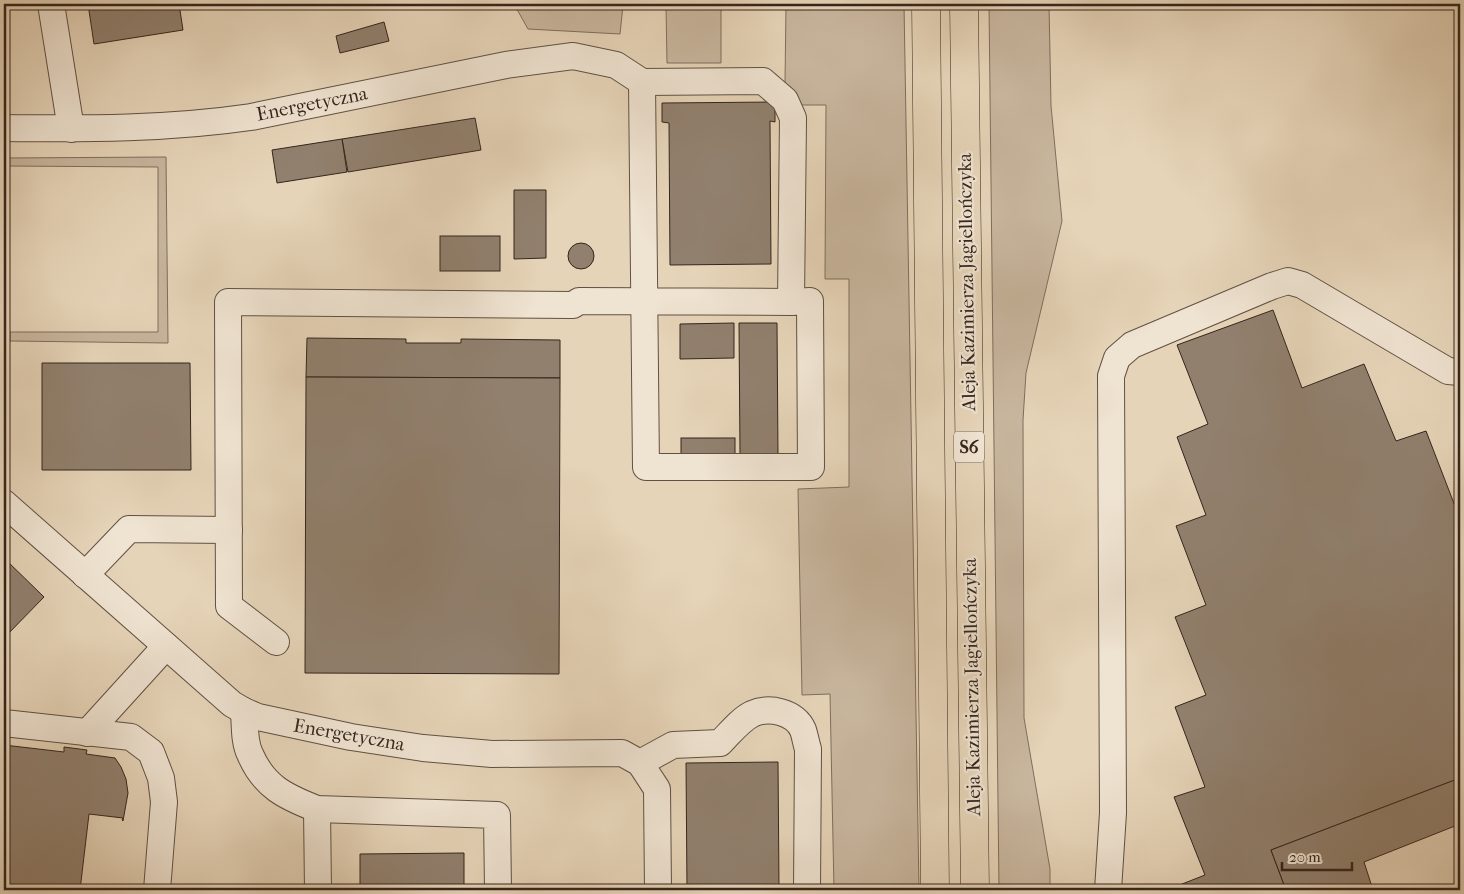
<svg xmlns="http://www.w3.org/2000/svg" width="1464" height="894" font-family="'IM FELL French Canon',serif">
  <style>
    .green { fill: #c8b69e; stroke: #7e6e5e }
    .building { fill: #91806e; stroke: #34251d }
    .lines { fill: none; stroke-linecap: round; stroke-linejoin: round }
    .minor-casing { stroke: #605144; stroke-width: 28 }
    .highway-casing { stroke: #34251d; stroke-width: 29 }
    .minor { stroke: #efe3d1; stroke-width: 26 }
    .highway { stroke: #e6d4b8; stroke-width: 28 }
    .labels { text-anchor: middle; dominant-baseline: central; stroke-width: 4.5; stroke-linejoin: round; paint-order: stroke }
    .shield { fill: #efe3d1; stroke: #6c5e53; stroke-width: 1 }
    .shield-label { font-size: 18px; font-weight: bold; fill: #34251d }
    .street-label { font-size: 19px; fill: #34251d; stroke: #efe3d1 }
  </style>
  <rect width="100%" height="100%" fill="#e6d4b8"/>
  <filter id="stains"><feTurbulence type="fractalNoise" baseFrequency=".004" numOctaves="4"/><feColorMatrix values="0 0 0 0 .2 0 0 0 0 .09 0 0 0 0 .02 0 0 0 .5 -.17"/></filter>
  <radialGradient id="worn" r=".72"><stop offset=".6" stop-color="#630" stop-opacity="0"/><stop offset="1" stop-color="#630" stop-opacity=".3"/></radialGradient>
  <g class="green">
    <path d="M 514,4 L 904,4 L 919,890 L 834,890 L 830,694 L 802,695 L 798,489 L 849,487 L 849,279 L 825,279 L 826,105 L 799,105 L 785,82 L 786,5 L 721,5 L 721,63 L 667,63 L 666,6 L 623,5 L 620,34 L 528,29 Z"/>
    <path d="M 989,4 L 1049,4 L 1051,106 L 1062,221 L 1026,373 L 1023,420 L 1024,718 L 1050,869 L 1050,890 L 999,890 Z"/>
    <path d="M 166,157 L 168,343 L 10,341 L 10,332 L 158,332 L 158,167 L 4,166 L 4,158 Z"/>
  </g>
  <g class="building">
    <path d="M 88,4 L 179,4 L 183,30 L 94,44 Z"/>
    <path d="M 384,22 L 389,41 L 340,53 L 336,36 Z"/>
    <path d="M 775,102 L 775,122 L 770,121 L 771,264 L 670,265 L 669,123 L 662,122 L 662,103 Z"/>
    <path d="M 475,118 L 481,150 L 348,172 L 342,139 Z"/>
    <path d="M 342,139 L 347,172 L 277,183 L 272,150 Z"/>
    <path d="M 514,190 L 546,190 L 546,258 L 514,259 Z"/>
    <rect x="440" y="236" width="60" height="35"/>
    <circle cx="581" cy="256" r="13"/>
    <path d="M 1273,310 L 1302,388 L 1364,364 L 1396,441 L 1426,431 L 1460,519 L 1460,778 L 1271,850 L 1286,890 L 1173,890 L 1172,888 L 1205,875 L 1174,797 L 1205,787 L 1175,707 L 1206,695 L 1175,617 L 1206,605 L 1176,526 L 1206,515 L 1177,437 L 1208,424 L 1177,345 Z"/>
    <path d="M 734,323 L 734,358 L 680,359 L 680,324 Z"/>
    <path d="M 739,323 L 777,323 L 778,455 L 740,455 Z"/>
    <path d="M 307,338 L 406,339 L 406,343 L 461,343 L 461,339 L 560,340 L 560,378 L 306,377 Z"/>
    <path d="M 42,363 L 190,363 L 191,470 L 42,470 Z"/>
    <path d="M 306,377 L 560,378 L 559,674 L 305,673 Z"/>
    <rect x="681" y="438" width="54" height="17"/>
    <path d="M 4,558 L 44,597 L 4,638 Z"/>
    <path d="M 4,745 L 64,752 L 64,747 L 87,750 L 86,754 L 115,758 L 121,767 L 126,779 L 128,793 L 123,821 L 122,820 L 123,818 L 89,814 L 80,890 L 4,890 Z"/>
    <path d="M 778,762 L 779,890 L 687,890 L 686,763 Z"/>
    <path d="M 1460,778 L 1460,824 L 1364,862 L 1373,890 L 1286,890 L 1271,850 Z"/>
    <path d="M 464,853 L 464,890 L 360,890 L 360,854 Z"/>
  </g>
  <g class="lines">
    <g class="minor-casing">
      <g id="minor">
        <path d="M 51,4 L 71,129"/>
        <path d="M 642,82 L 763,81 L 785,100 L 793,118 L 791,302"/>
        <path d="M 4,128 C 87,129 169,129 251,117 L 506,65 L 573,56 L 616,65 L 642,82 L 646,467 L 811,467 L 810,301 L 791,302 L 579,301 L 573,305 L 228,302 L 229,606 L 276,642"/>
        <path d="M 4,503 L 232,704 L 244,711 L 258,717 L 351,737 L 423,748 L 492,754 L 622,753 L 640,763 L 657,789 L 658,890"/>
        <path d="M 85,575 L 129,529 L 229,530"/>
        <path d="M 244,711 C 245,725 244,742 250,754 C 264,787 286,797 317,809 L 497,815 L 498,890"/>
        <path d="M 4,723 L 131,737 L 151,752 L 161,778 L 164,802 L 157,890"/>
        <path d="M 87,733 L 166,646"/>
        <path d="M 640,763 L 673,745 L 720,743 C 730,733 740,720 752,714 C 769,706 795,712 803,730 C 805,736 806,743 808,749 L 807,890"/>
        <path d="M 317,809 L 318,890"/>
        <path d="M 1108,890 L 1113,813 L 1111,376 L 1117,358 L 1132,345 L 1272,286 L 1288,281 L 1302,285 L 1448,371 L 1460,372"/>
      </g>
    </g>
    <g class="highway-casing">
      <g id="highway">
        <path d="M 926,4 L 935,890"/>
        <path d="M 964,4 L 975,890"/>
      </g>
    </g>
    <use href="#minor" class="minor"/>
    <use href="#highway" class="highway"/>
  </g>
  <g class="labels">
    <rect class="shield" x="954" y="431.5" width="30" height="31" rx="4"/>
    <g class="shield-label">
      <text x="969" y="447">S6</text>
    </g>
    <g class="street-label">
      <text transform="translate(312 104) rotate(-11)">Energetyczna</text>
      <text transform="translate(967 282) rotate(-91)">Aleja Kazimierza Jagiellończyka</text>
      <text transform="translate(972 687) rotate(-91)">Aleja Kazimierza Jagiellończyka</text>
      <text transform="translate(349 735) rotate(10)">Energetyczna</text>
    </g>
  </g>
  <rect width="1464" height="894" fill="none" stroke="#e6d4b8" stroke-width="20"/>
  <rect x="5" y="5" width="1454" height="884" fill="none" stroke="#34251d" stroke-width="2.5"/>
  <rect x="10" y="10" width="1444" height="874" fill="none" stroke="#34251d"/>
  <path d="M1282 862v8h70v-8" fill="none" stroke="#34251d" stroke-width="2.5"/>
  <text x="1289" y="862" font-size="15" fill="#34251d" stroke="#efe3d1" stroke-width="4" paint-order="stroke">20 m</text>
  <rect width="100%" height="100%" filter="url(#stains)"/>
  <rect width="100%" height="100%" fill="url(#worn)"/>
</svg>
